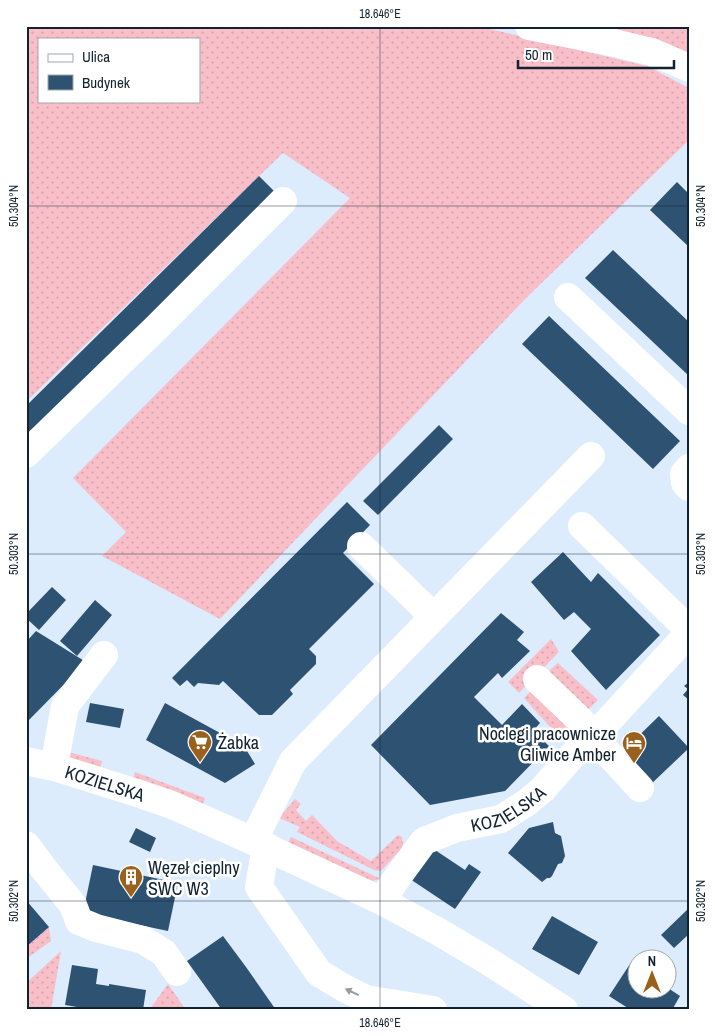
<svg xmlns="http://www.w3.org/2000/svg" width="715" height="1036" font-family="'Archivo Narrow',sans-serif">
  <style>
    .grass { fill: url(#grass-dots); fill-rule: evenodd }
    .building { fill: #2d5272 }
    .lines { fill: none; stroke-linecap: round; stroke-linejoin: round }
    .minor { stroke: #fff; stroke-width: 28 }
    .oneway { fill: #959ca2 }
    .ticks { fill: none; stroke: #132230; stroke-width: 1; stroke-opacity: 0.45 }
    .labels { text-anchor: middle; dominant-baseline: central; stroke-width: 5; stroke-linejoin: round; paint-order: stroke }
    .poi-label { font-size: 18px; fill: #132230; stroke: #fff; text-anchor: start }
    .street-label { font-size: 18px; fill: #132230; stroke: #fff }
    .neatline { fill: none; stroke: #132230; stroke-width: 2 }
    .ticks-label { font-size: 12px; text-anchor: middle; fill: #132230 }
  </style>
  <defs>
    <pattern id="grass-dots" width="8" height="8" patternUnits="userSpaceOnUse" patternTransform="scale(1.25)"><rect width="8" height="8" fill="#f9bfc9"/><path d="M2 2h.1M6 6h.1" fill="none" stroke="#d5a4ad" stroke-width="1.8" stroke-linecap="round"/></pattern>
  </defs>
  <rect width="100%" height="100%" fill="#dcecfc"/>
  <g class="grass">
    <path d="M 26,26 L 477,26 L 647,66 L 689,88 L 689,140 L 523,301 L 220,619 L 102,556 L 126,532 L 73,478 L 350,198 L 283,153 L 26,402 ZM 39,39 L 199,39 L 199,101 L 39,101 Z"/>
    <path d="M 605,26 L 689,26 L 689,55 L 647,39 Z"/>
    <path d="M 551,639 L 559,652 L 519,693 L 508,682 Z"/>
    <path d="M 558,663 L 598,700 L 585,713 L 549,680 L 550,670 Z"/>
    <path d="M 534,688 L 572,725 L 560,738 L 524,698 Z"/>
    <path d="M 61,750 L 102,761 L 100,769 L 59,758 Z"/>
    <path d="M 135,772 L 205,798 L 202,806 L 133,779 Z"/>
    <path d="M 295,799 L 301,804 L 296,810 L 306,821 L 312,815 L 337,841 L 371,861 L 398,835 L 402,837 L 403,845 L 401,849 L 381,871 L 374,870 L 297,832 L 300,827 L 279,818 Z"/>
    <path d="M 291,837 L 381,879 L 371,881 L 287,845 Z"/>
    <path d="M 49,927 L 51,941 L 26,959 L 26,947 Z"/>
    <path d="M 61,951 L 51,1010 L 26,1010 L 26,983 Z"/>
    <path d="M 168,984 L 186,1010 L 149,1010 Z"/>
  </g>
  <g class="building">
    <path d="M 259,176 L 280,197 L 26,442 L 26,406 Z"/>
    <path d="M 677,182 L 689,194 L 689,247 L 650,210 Z"/>
    <path d="M 613,250 L 689,322 L 689,376 L 585,278 Z"/>
    <path d="M 549,316 L 680,441 L 653,469 L 522,344 Z"/>
    <path d="M 439,425 L 453,439 L 378,515 L 363,501 Z"/>
    <path d="M 347,502 L 370,525 L 343,553 L 374,584 L 309,649 L 316,656 L 316,664 L 290,690 L 293,694 L 272,715 L 259,715 L 223,681 L 219,685 L 198,683 L 194,687 L 187,680 L 180,686 L 172,678 Z"/>
    <path d="M 563,552 L 591,582 L 598,573 L 660,635 L 606,690 L 571,651 L 591,629 L 574,612 L 564,620 L 531,582 Z"/>
    <path d="M 52,587 L 66,600 L 39,630 L 26,618 L 26,614 Z"/>
    <path d="M 95,600 L 112,615 L 77,656 L 60,641 Z"/>
    <path d="M 501,613 L 524,632 L 517,640 L 530,651 L 502,678 L 498,673 L 474,697 L 502,725 L 522,704 L 540,723 L 533,731 L 549,746 L 505,791 L 430,805 L 371,745 Z"/>
    <path d="M 36,631 L 86,662 L 26,723 L 26,642 Z"/>
    <path d="M 689,682 L 689,700 L 683,695 L 688,689 L 684,686 Z"/>
    <path d="M 90,703 L 124,709 L 120,728 L 86,722 Z"/>
    <path d="M 165,703 L 244,746 L 255,764 L 225,783 L 146,740 Z"/>
    <path d="M 659,716 L 689,748 L 649,786 L 619,755 Z"/>
    <path d="M 553,822 L 555,833 L 561,836 L 565,856 L 562,863 L 558,864 L 552,876 L 550,878 L 547,878 L 542,882 L 508,853 L 529,828 Z"/>
    <path d="M 136,828 L 156,838 L 150,852 L 129,842 Z"/>
    <path d="M 432,848 L 465,870 L 469,864 L 481,872 L 455,909 L 410,879 Z"/>
    <path d="M 93,865 L 178,883 L 168,931 L 83,913 Z"/>
    <path d="M 26,900 L 49,927 L 26,947 Z"/>
    <path d="M 689,908 L 689,934 L 674,948 L 661,935 Z"/>
    <path d="M 552,916 L 598,942 L 579,975 L 532,949 Z"/>
    <path d="M 223,936 L 246,967 L 276,1010 L 222,1010 L 187,961 Z"/>
    <path d="M 630,964 L 638,969 L 638,988 L 668,988 L 680,996 L 672,1010 L 631,1010 L 609,996 Z"/>
    <path d="M 72,965 L 98,969 L 96,984 L 109,986 L 109,984 L 146,990 L 143,1010 L 76,1010 L 77,1007 L 65,1005 Z"/>
  </g>
  <g class="lines">
    <g class="minor">
      <path d="M 529,26 L 606,41 L 652,52 L 689,68"/>
      <path d="M 568,297 L 689,411"/>
      <path d="M 26,454 L 157,327 L 283,201"/>
      <path d="M 689,468 L 684,474 L 685,483 L 689,487"/>
      <path d="M 582,526 L 689,630"/>
      <path d="M 361,546 L 434,617"/>
      <path d="M 537,679 L 581,721 L 592,736 L 640,788"/>
      <path id="s1" d="M 26,761 L 54,767 L 137,793 L 172,805 L 253,841 L 382,901 L 439,932 L 488,961 L 564,1010"/>
      <path d="M 54,767 L 65,706 L 104,655"/>
      <path d="M 253,841 L 293,761 L 591,456"/>
      <path d="M 26,845 L 44,869 L 73,905 L 79,921 L 96,928 L 143,940 L 164,953 L 177,972"/>
      <path d="M 266,846 L 259,887 L 319,973 L 344,988 L 366,999 L 433,1010"/>
      <path id="s2" d="M 382,901 L 394,882 L 424,841 L 457,828 L 501,819 L 526,803 L 542,790 L 571,757 L 608,721 L 689,633"/>
    </g>
  </g>
  <defs><path id="oneway-solid" d="M-6-.8H1V-3.2L6.5 0L1 3.2V.8H-6Z" transform="scale(1.25)"/></defs>
  <use class="oneway" href="#oneway-solid" transform="translate(352 992) rotate(-155)"/>
  <path class="ticks" d="M 380,26 L 380,1010M 26,206 L 689,206M 26,554 L 689,554M 26,901 L 689,901"/>
  <defs>
    <g id="supermarket-pin" transform="scale(1.25)"><path d="M0 17L-7.5 6A9.5 9.5 0 1 1 7.5 6Z" fill="#99611d" stroke="#fff"/><path d="M-6-5.5h2.5l.6 2H6L4.5 2H-2.5L-4.4-4H-6ZM-1.5 3.2a1.3 1.3 0 1 0 .1 0ZM3 3.2a1.3 1.3 0 1 0 .1 0Z" fill="#fff"/></g>
    <g id="hotel-pin" transform="scale(1.25)"><path d="M0 17L-7.5 6A9.5 9.5 0 1 1 7.5 6Z" fill="#99611d" stroke="#fff"/><path d="M-6-4.5h1.5V1H6V5H4.5V3h-9V5H-6ZM-4 0a1.8 1.8 0 1 1 3.6 0ZM.5 0V-2.5h3Q6-2.5 6 0Z" fill="#fff"/></g>
    <g id="building-pin" transform="scale(1.25)"><path d="M0 17L-7.5 6A9.5 9.5 0 1 1 7.5 6Z" fill="#99611d" stroke="#fff"/><path d="M-4-6H4V6H1V3H-1V6H-4ZM-2.5-4.3h1.7v1.8h-1.7ZM.8-4.3h1.7v1.8H.8ZM-2.5-1h1.7V.8h-1.7ZM.8-1h1.7V.8H.8Z" fill="#fff"/></g>
  </defs>
  <g fill-rule="evenodd">
    <use href="#supermarket-pin" x="200" y="742"/>
    <use href="#hotel-pin" x="634" y="743"/>
    <use href="#building-pin" x="131" y="877"/>
  </g>
  <g class="labels">
    <g class="poi-label">
      <text x="616" y="733" text-anchor="end">Noclegi pracownicze<tspan x="616" dy="21">Gliwice Amber</tspan></text>
      <text x="218" y="742">Żabka</text>
      <text x="148" y="867">Węzeł cieplny<tspan x="148" dy="21">SWC W3</tspan></text>
    </g>
    <g class="street-label">
      <text stroke="none"><textPath href="#s1" startOffset="82">KOZIELSKA</textPath></text>
      <text stroke="none"><textPath href="#s2" startOffset="164">KOZIELSKA</textPath></text>
    </g>
  </g>
  <rect width="715" height="1036" fill="none" stroke="#ffffff" stroke-width="55"/>
  <rect x="38" y="38" width="162" height="65" fill="#ffffff" stroke="#a1a7ac"/>
  <rect x="48" y="54" width="25" height="8" fill="#ffffff" stroke="#a1a7ac"/>
  <text x="82" y="62" font-size="15" fill="#132230">Ulica</text>
  <rect x="48" y="75" width="25" height="15" fill="#2d5272" stroke="#a1a7ac"/>
  <text x="82" y="88" font-size="15" fill="#132230">Budynek</text>
  <g transform="translate(652 974)"><circle r="24" fill="#ffffff" stroke="#a1a7ac"/>
  <path d="M0-4L9 19L0 12L-9 19Z" fill="#99611d"/>
  <text y="-8" font-size="14" font-weight="bold" text-anchor="middle" fill="#132230">N</text>
  </g>
  <path d="M518 60v8h156v-8" fill="none" stroke="#132230" stroke-width="2.5"/>
  <text x="525" y="60" font-size="15" fill="#132230" stroke="#ffffff" stroke-width="4" paint-order="stroke">50 m</text>
  <rect x="28" y="28" width="660" height="980" class="neatline"/>
  <g class="ticks-label">
    <text x="380" y="18">18.646°E</text>
    <text transform="translate(14 206) rotate(-90)" y="4">50.304°N</text>
    <text transform="translate(701 206) rotate(-90)" y="4">50.304°N</text>
    <text transform="translate(14 554) rotate(-90)" y="4">50.303°N</text>
    <text transform="translate(701 554) rotate(-90)" y="4">50.303°N</text>
    <text transform="translate(14 901) rotate(-90)" y="4">50.302°N</text>
    <text transform="translate(701 901) rotate(-90)" y="4">50.302°N</text>
    <text x="380" y="1027">18.646°E</text>
  </g>
</svg>
